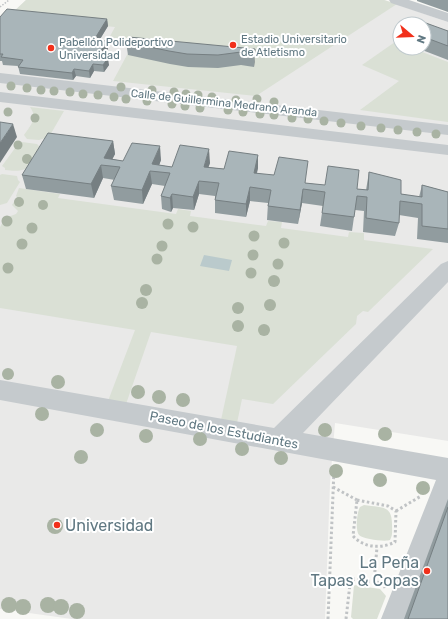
<svg xmlns="http://www.w3.org/2000/svg" width="448" height="619" font-family="Rubik,sans-serif">
  <style>
    .built { fill: #e9e9e8; fill-rule: evenodd }
    .green { fill: #dae0d5 }
    .water { fill: #bacacc }
    .lines { fill: none; stroke-linecap: round; stroke-linejoin: round }
    .path-far1 { stroke: #c0c3c5; stroke-width: 1.5; stroke-dasharray: 1.5 1.5; stroke-linecap: butt }
    .path { stroke: #c0c3c5; stroke-width: 3; stroke-dasharray: 2.5 2.5; stroke-linecap: butt }
    .minor { fill: #c5cacd; fill-rule: evenodd }
    .tree { fill: #a9b3a3 }
    .wall { fill: #919c9f }
    .shaded-wall { fill: #767f82 }
    .building { fill: #a9b5b9; stroke: #767f82 }
    .poi-dot { fill: #f1301b; stroke: #fff; stroke-width: 1.5 }
    .labels { text-anchor: middle; dominant-baseline: central; stroke-width: 4; stroke-linejoin: round; paint-order: stroke }
    .far-poi-label { font-size: 11px; fill: #607882; stroke: #fff; text-anchor: start }
    .far-street-label { font-size: 11px; fill: #607882; stroke: #fff }
    .street-label { font-size: 13px; fill: #607882; stroke: #fff }
    .near-poi-label { font-size: 16px; fill: #607882; stroke: #fff; text-anchor: start }
  </style>
  <rect width="100%" height="100%" fill="#f8f8f5"/>
  <path class="built" d="M 26,0 L 384,0 L 448,22 L 448,441 L 335,423 L 330,484 L 325,619 L 72,619 L 0,609 L 0,17 L 9,16 ZM 400,24 L 424,24 L 424,48 L 400,48 Z"/>
  <g class="green">
    <path d="M 26,0 L 384,0 L 397,4 L 256,96 L 113,81 L 135,40 L 109,38 L 115,27 L 9,16 Z"/>
    <path d="M 395,42 L 400,44 L 400,48 L 412,48 L 448,62 L 448,122 L 360,110 L 399,81 L 362,65 Z"/>
    <path d="M 30,107 L 64,111 L 49,137 L 39,140 L 27,139 L 24,135 C 31,125 38,118 30,107 Z"/>
    <path d="M 22,142 L 37,144 L 41,148 C 28,167 30,173 5,170 L 5,168 L 2,166 L 18,144 Z"/>
    <path d="M 2,174 L 17,176 L 18,180 L 20,182 L 7,203 L 0,205 L 0,175 Z"/>
    <path d="M 19,188 L 60,194 L 58,198 L 176,214 L 178,209 L 191,211 L 190,216 L 266,226 L 268,221 L 282,222 L 281,228 L 348,237 L 349,232 L 364,233 L 364,240 L 433,249 L 368,312 L 363,311 L 357,316 L 356,324 L 273,404 L 242,399 L 237,423 L 221,420 L 237,346 L 151,332 L 126,404 L 108,401 L 135,330 L 0,308 L 0,227 L 5,218 L 16,214 L 18,211 L 12,205 L 17,197 L 16,196 Z"/>
    <path d="M 364,505 C 380,508 392,504 392,524 C 392,530 393,535 390,540 C 385,542 363,539 359,535 C 355,530 357,512 360,507 Z"/>
    <path d="M 354,585 L 380,589 L 386,596 L 377,619 L 353,619 L 351,617 Z"/>
  </g>
  <path class="water" d="M 204,255 L 232,260 L 229,271 L 200,266 Z"/>
  <g class="lines">
    <path class="path-far1" d="M 0,7 L 9,0"/>
    <g class="path">
      <path d="M 333,487 L 357,500"/>
      <path d="M 357,500 L 388,506 L 396,511 L 395,542 C 381,549 364,548 353,536 Z"/>
      <path d="M 396,511 L 421,496"/>
      <path d="M 374,582 L 377,547"/>
      <path d="M 328,619 L 334,469"/>
      <path d="M 346,619 L 350,584 L 354,579 L 383,583 L 385,588"/>
    </g>
    <g class="minor">
      <path d="M 389,0 L 409,0 L 448,13 L 448,22 L 391,3 Z"/>
      <path d="M 0,73 L 448,125 L 448,135 L 0,83 Z"/>
      <path d="M 0,92 L 448,145 L 448,155 L 0,102 Z"/>
      <path d="M 448,261 L 448,282 L 303,433 L 448,458 L 448,520 L 411,619 L 381,619 L 436,480 L 0,400 L 0,380 L 274,428 L 441,264 Z"/>
    </g>
  </g>
  <g class="tree">
    <circle cx="11" cy="86" r="4.5"/>
    <circle cx="121" cy="87" r="4.5"/>
    <circle cx="27" cy="88" r="4.5"/>
    <circle cx="41" cy="90" r="4.5"/>
    <circle cx="152" cy="90" r="4.5"/>
    <circle cx="54" cy="91" r="4.5"/>
    <circle cx="70" cy="92" r="4.5"/>
    <circle cx="174" cy="92" r="4.5"/>
    <circle cx="83" cy="94" r="4.5"/>
    <circle cx="186" cy="94" r="4.5"/>
    <circle cx="98" cy="95" r="4.5"/>
    <circle cx="198" cy="95" r="4.5"/>
    <circle cx="114" cy="97" r="4.5"/>
    <circle cx="212" cy="97" r="4.5"/>
    <circle cx="126" cy="99" r="4.5"/>
    <circle cx="257" cy="99" r="4.5"/>
    <circle cx="236" cy="100" r="4.5"/>
    <circle cx="147" cy="101" r="4.5"/>
    <circle cx="274" cy="102" r="4.5"/>
    <circle cx="172" cy="104" r="4.5"/>
    <circle cx="185" cy="106" r="4.5"/>
    <circle cx="200" cy="108" r="4.5"/>
    <circle cx="228" cy="110" r="4.5"/>
    <circle cx="8" cy="112" r="4.5"/>
    <circle cx="243" cy="112" r="4.5"/>
    <circle cx="260" cy="114" r="4.5"/>
    <circle cx="274" cy="115" r="4.5"/>
    <circle cx="35" cy="118" r="4.5"/>
    <circle cx="292" cy="118" r="4.5"/>
    <circle cx="308" cy="119" r="4.5"/>
    <circle cx="324" cy="121" r="4.5"/>
    <circle cx="341" cy="123" r="4.5"/>
    <circle cx="361" cy="126" r="4.5"/>
    <circle cx="381" cy="128" r="4.5"/>
    <circle cx="398" cy="130" r="4.5"/>
    <circle cx="417" cy="132" r="4.5"/>
    <circle cx="436" cy="134" r="4.5"/>
    <circle cx="18" cy="145" r="4.5"/>
    <circle cx="27" cy="159" r="5"/>
    <circle cx="19" cy="202" r="5"/>
    <circle cx="43" cy="205" r="5"/>
    <circle cx="7" cy="221" r="5.5"/>
    <circle cx="168" cy="224" r="5.5"/>
    <circle cx="193" cy="227" r="5.5"/>
    <circle cx="32" cy="228" r="5.5"/>
    <circle cx="254" cy="236" r="5.5"/>
    <circle cx="284" cy="243" r="5.5"/>
    <circle cx="22" cy="244" r="5.5"/>
    <circle cx="162" cy="246" r="5.5"/>
    <circle cx="253" cy="255" r="5.5"/>
    <circle cx="157" cy="259" r="5.5"/>
    <circle cx="278" cy="264" r="5.5"/>
    <circle cx="8" cy="268" r="5.5"/>
    <circle cx="251" cy="273" r="5.5"/>
    <circle cx="274" cy="281" r="6"/>
    <circle cx="146" cy="290" r="6"/>
    <circle cx="142" cy="303" r="6"/>
    <circle cx="270" cy="305" r="6"/>
    <circle cx="238" cy="308" r="6"/>
    <circle cx="238" cy="326" r="6"/>
    <circle cx="264" cy="330" r="6"/>
    <circle cx="8" cy="374" r="6"/>
    <circle cx="58" cy="382" r="7"/>
    <circle cx="138" cy="392" r="7"/>
    <circle cx="159" cy="397" r="7"/>
    <circle cx="183" cy="400" r="7"/>
    <circle cx="42" cy="414" r="7"/>
    <circle cx="97" cy="430" r="7"/>
    <circle cx="325" cy="430" r="7"/>
    <circle cx="385" cy="434" r="7"/>
    <circle cx="146" cy="436" r="7"/>
    <circle cx="200" cy="439" r="7"/>
    <circle cx="242" cy="449" r="7"/>
    <circle cx="81" cy="457" r="7"/>
    <circle cx="281" cy="458" r="7"/>
    <circle cx="336" cy="471" r="7"/>
    <circle cx="380" cy="480" r="7"/>
    <circle cx="423" cy="488" r="7"/>
    <circle cx="55" cy="526" r="8"/>
    <circle cx="9" cy="605" r="8"/>
    <circle cx="48" cy="605" r="8"/>
    <circle cx="23" cy="607" r="8"/>
    <circle cx="61" cy="607" r="8"/>
    <circle cx="77" cy="611" r="8"/>
  </g>
  <g class="wall">
    <path d="M 417,0 L 448,0 L 448,12 L 417,1 Z"/>
    <path d="M 0,17 L 107,19 L 108,26 L 99,41 L 108,49 L 103,57 L 109,65 L 104,72 L 94,71 L 90,78 L 76,76 L 73,80 L 20,74 L 18,66 L 3,65 L 2,61 L 0,61 Z"/>
    <path d="M 424,24 L 448,31 L 448,60 L 417,48 L 424,48 Z"/>
    <path d="M 400,26 L 400,42 L 396,40 L 399,27 Z"/>
    <path d="M 126,42 L 255,49 L 254,67 L 241,65 L 218,68 L 188,67 L 170,64 L 128,55 Z"/>
    <path d="M 113,141 L 115,154 L 112,159 L 123,161 L 161,160 L 159,165 L 172,167 L 210,163 L 208,167 L 224,169 L 258,155 L 258,168 L 257,173 L 305,183 L 366,190 L 369,172 L 401,194 L 419,197 L 422,185 L 448,192 L 448,243 L 417,239 L 418,218 L 399,215 L 399,223 L 395,236 L 363,232 L 364,211 L 355,210 L 352,231 L 320,226 L 323,206 L 302,203 L 298,224 L 267,220 L 268,203 L 250,201 L 246,217 L 215,213 L 215,196 L 199,194 L 194,210 L 173,208 L 171,212 L 162,209 L 161,196 L 165,186 L 152,184 L 143,204 L 114,200 L 111,186 L 115,180 L 103,178 L 94,198 L 26,189 L 22,175 Z"/>
    <path d="M 448,499 L 448,619 L 404,619 Z"/>
  </g>
  <g class="shaded-wall">
    <path d="M 107,19 L 108,26 L 95,47 L 94,40 Z"/>
    <path d="M 107,41 L 108,49 L 99,64 L 97,57 Z"/>
    <path d="M 255,49 L 255,62 L 254,67 L 255,54 Z"/>
    <path d="M 108,58 L 109,65 L 104,72 L 103,65 Z"/>
    <path d="M 93,64 L 94,71 L 90,78 L 89,71 Z"/>
    <path d="M 74,69 L 76,76 L 73,80 L 72,73 Z"/>
    <path d="M 13,124 L 17,137 L 0,163 L 0,143 Z"/>
    <path d="M 113,141 L 115,154 L 109,166 L 104,158 Z"/>
    <path d="M 160,146 L 161,160 L 157,171 L 152,164 Z"/>
    <path d="M 209,149 L 210,163 L 204,180 L 204,167 Z"/>
    <path d="M 258,155 L 258,168 L 253,186 L 254,173 Z"/>
    <path d="M 101,165 L 103,178 L 94,198 L 91,184 Z"/>
    <path d="M 150,171 L 152,184 L 143,204 L 142,190 Z"/>
    <path d="M 199,181 L 199,194 L 194,210 L 193,197 Z"/>
    <path d="M 250,187 L 250,201 L 246,217 L 246,204 Z"/>
    <path d="M 303,189 L 302,203 L 298,224 Z"/>
    <path d="M 172,194 L 173,208 L 171,212 L 170,198 Z"/>
  </g>
  <g class="building">
    <path d="M 7,9 L 107,19 L 94,40 L 107,41 L 97,57 L 108,58 L 103,65 L 93,64 L 89,71 L 74,69 L 72,73 L 18,67 L 23,60 L 1,57 L 3,54 L 0,54 L 0,17 Z"/>
    <path d="M 412,18 L 448,31 L 448,46 L 424,37 L 424,24 L 403,24 Z"/>
    <path d="M 129,37 L 139,38 L 255,49 L 255,54 L 241,52 L 218,55 L 187,54 L 169,51 L 126,42 Z"/>
    <path d="M 0,122 L 13,124 L 0,143 Z"/>
    <path d="M 48,133 L 113,141 L 104,158 L 123,161 L 132,143 L 160,146 L 152,164 L 172,167 L 180,145 L 209,149 L 204,167 L 224,169 L 229,151 L 258,155 L 254,173 L 274,175 L 279,157 L 308,161 L 305,183 L 325,185 L 328,166 L 359,170 L 357,189 L 368,190 L 369,172 L 401,180 L 401,194 L 422,197 L 422,185 L 448,192 L 448,229 L 422,226 L 422,204 L 400,201 L 399,223 L 366,218 L 367,197 L 357,196 L 354,217 L 322,213 L 325,192 L 303,189 L 300,210 L 268,206 L 271,190 L 250,187 L 246,204 L 215,200 L 219,183 L 199,181 L 193,197 L 172,194 L 170,198 L 161,196 L 170,173 L 150,171 L 142,190 L 111,186 L 120,167 L 101,165 L 91,184 L 22,175 Z"/>
    <path d="M 448,507 L 448,619 L 408,619 Z"/>
  </g>
  <g class="poi-dot">
    <circle cx="233" cy="45" r="4"/>
    <circle cx="51" cy="48" r="4"/>
    <circle cx="57" cy="525" r="4"/>
    <circle cx="427" cy="571" r="4"/>
  </g>
  <g class="labels">
    <g class="far-poi-label">
      <text x="241" y="39">Estadio Universitario<tspan x="241" dy="13">de Atletismo</tspan></text>
      <text x="59" y="42">Pabellón Polideportivo<tspan x="59" dy="13">Universidad</tspan></text>
    </g>
    <g class="far-street-label">
      <text transform="translate(224 103) rotate(6)">Calle de Guillermina Medrano Aranda</text>
    </g>
    <g class="street-label">
      <text transform="translate(224 430) rotate(11)">Paseo de los Estudiantes</text>
    </g>
    <g class="near-poi-label">
      <text x="65" y="525">Universidad</text>
      <text x="419" y="562" text-anchor="end">La Peña<tspan x="419" dy="18">Tapas &amp; Copas</tspan></text>
    </g>
  </g>
  <g transform="translate(412 36) rotate(109)"><circle r="19" fill="#ffffff" stroke="#bfc9cd"/>
  <path d="M0-3L7 15L0 10L-7 15Z" fill="#f1301b"/>
  <text y="-6" font-size="11" font-weight="bold" text-anchor="middle" fill="#607882">N</text>
  </g>
</svg>
